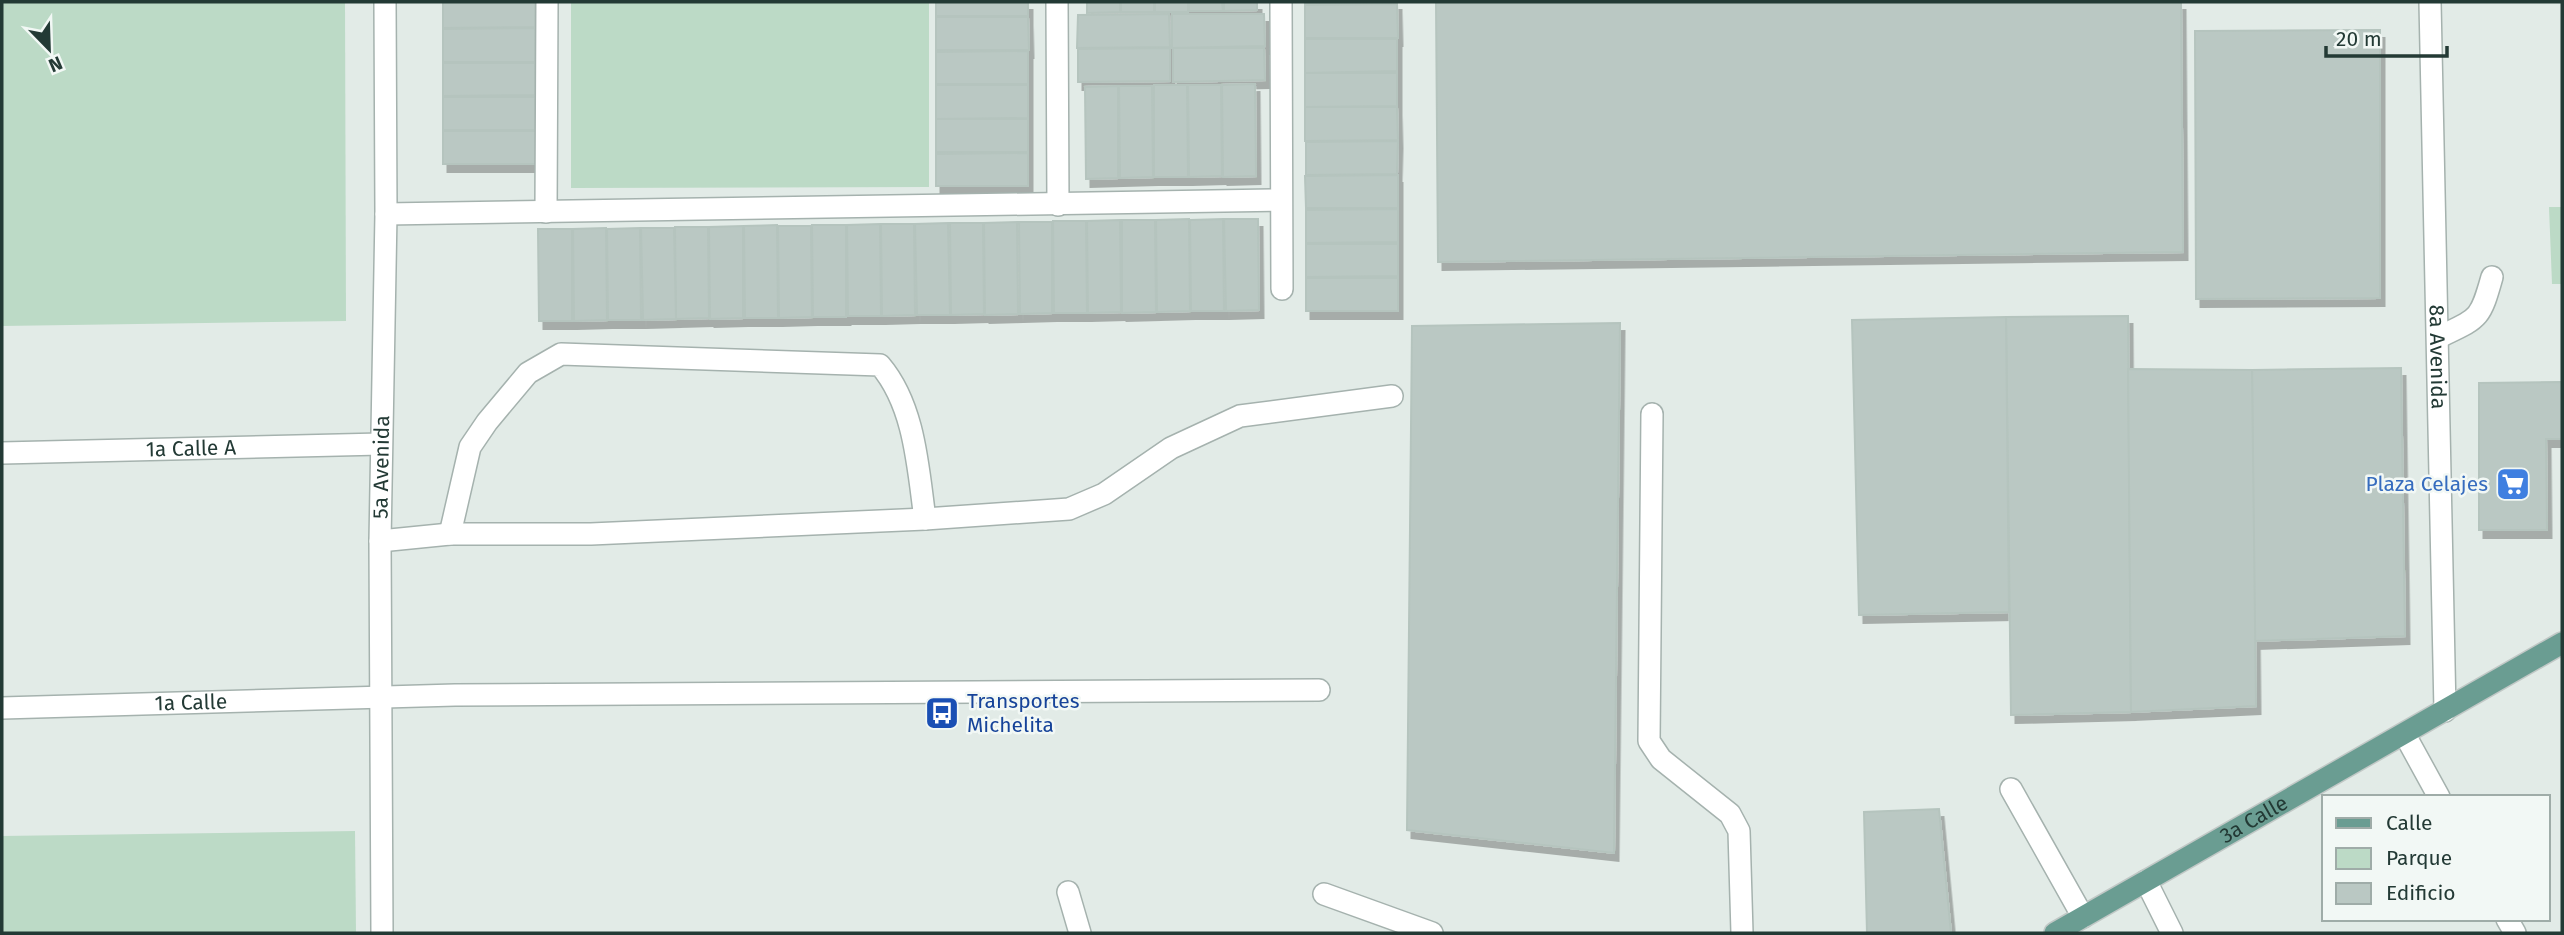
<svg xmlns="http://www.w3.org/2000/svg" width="2564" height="935" font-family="'Fira Sans',sans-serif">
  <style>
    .green { fill: #bcdac6 }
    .building { fill: #bac8c3; stroke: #b5c4be; stroke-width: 2; filter: url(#shadow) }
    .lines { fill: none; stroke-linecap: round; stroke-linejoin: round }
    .minor-casing { stroke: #a5b2ae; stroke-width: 24 }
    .major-casing { stroke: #c1c8c6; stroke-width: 24 }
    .minor { stroke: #fff; stroke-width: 21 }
    .major { stroke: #6a9d92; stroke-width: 21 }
    .labels { text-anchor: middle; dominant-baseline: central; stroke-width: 5; stroke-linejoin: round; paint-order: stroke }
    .street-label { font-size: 21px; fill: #233a35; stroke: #f2f8f5 }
    .shop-label { font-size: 21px; fill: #366cbe; stroke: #f2f8f5; text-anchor: end }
    .transit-label { font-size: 21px; fill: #164399; stroke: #f2f8f5; text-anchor: start }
  </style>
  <defs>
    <filter id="shadow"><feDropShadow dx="4.5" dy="8" stdDeviation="0" flood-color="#0004"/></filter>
  </defs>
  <rect width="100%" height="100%" fill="#e2ebe7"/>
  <g class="green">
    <path d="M 2,2 L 345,2 L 346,321 L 2,326 Z"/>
    <path d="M 571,2 L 929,2 L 929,187 L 571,188 Z"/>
    <path d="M 2549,207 L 2562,207 L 2562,284 L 2552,284 Z"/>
    <path d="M 355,831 L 356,933 L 2,933 L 2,836 Z"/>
  </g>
  <g class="building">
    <path d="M 443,2 L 535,2 L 535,27 L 443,28 Z"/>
    <rect x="936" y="2" width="92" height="14"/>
    <path d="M 1087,2 L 1120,2 L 1120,12 L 1087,13 Z"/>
    <rect x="1121" y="2" width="33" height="10"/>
    <rect x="1155" y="2" width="33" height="10"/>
    <path d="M 1189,2 L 1222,2 L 1223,11 L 1189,11 Z"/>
    <path d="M 1224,2 L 1257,2 L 1257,10 L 1224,11 Z"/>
    <rect x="1305" y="2" width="92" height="2"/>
    <path d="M 1436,2 L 2181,2 L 2183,252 L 1438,262 Z"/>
    <path d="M 1397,4 L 1398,38 L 1305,38 L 1305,5 Z"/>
    <path d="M 1169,14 L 1170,47 L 1077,48 L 1078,15 Z"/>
    <path d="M 1172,14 L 1264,14 L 1265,46 L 1172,48 Z"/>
    <path d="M 936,17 L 1028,17 L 1029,50 L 936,50 Z"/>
    <path d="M 535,28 L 535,62 L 443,62 L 443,29 Z"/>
    <path d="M 2380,30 L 2380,298 L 2196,299 L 2195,31 Z"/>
    <path d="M 1305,39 L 1397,39 L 1397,71 L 1305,73 Z"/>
    <path d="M 1170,48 L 1170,81 L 1078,82 L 1078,49 Z"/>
    <path d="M 1173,48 L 1264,48 L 1265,80 L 1173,82 Z"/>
    <path d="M 1028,51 L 1028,84 L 936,84 L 936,52 Z"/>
    <path d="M 443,63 L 535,63 L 535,95 L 443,96 Z"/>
    <path d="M 1305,73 L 1397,73 L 1397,106 L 1305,107 Z"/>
    <path d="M 1255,84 L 1256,176 L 1223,177 L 1222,85 Z"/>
    <path d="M 936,85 L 1028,85 L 1028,118 L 936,119 Z"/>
    <path d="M 1154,85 L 1187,85 L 1188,177 L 1154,177 Z"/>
    <path d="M 1188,85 L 1221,85 L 1222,176 L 1189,177 Z"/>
    <path d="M 1118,86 L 1118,178 L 1086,179 L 1085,87 Z"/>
    <path d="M 1119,86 L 1152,86 L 1153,177 L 1120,178 Z"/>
    <rect x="443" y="97" width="92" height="33"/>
    <path d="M 1305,107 L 1397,107 L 1398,140 L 1305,141 Z"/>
    <rect x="936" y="119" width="92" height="33"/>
    <path d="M 443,131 L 536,131 L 535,164 L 443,164 Z"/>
    <path d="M 1398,141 L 1397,174 L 1306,175 L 1306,142 Z"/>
    <path d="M 1028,153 L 1028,186 L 936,186 L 936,154 Z"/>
    <path d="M 1398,175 L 1398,208 L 1306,208 L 1305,176 Z"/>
    <path d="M 1398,209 L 1398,242 L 1306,243 L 1306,210 Z"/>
    <path d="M 1189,219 L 1190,311 L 1157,312 L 1156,220 Z"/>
    <path d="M 1223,219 L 1224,311 L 1191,311 L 1190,220 Z"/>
    <path d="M 1224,219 L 1258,219 L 1259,310 L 1226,311 Z"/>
    <path d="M 1120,220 L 1121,312 L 1088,313 L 1087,221 Z"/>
    <path d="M 1122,220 L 1155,220 L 1156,312 L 1122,313 Z"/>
    <path d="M 1053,221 L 1086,221 L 1087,313 L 1054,313 Z"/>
    <path d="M 1017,222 L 1018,314 L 985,315 L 984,223 Z"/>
    <path d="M 1019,222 L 1052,222 L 1052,313 L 1020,314 Z"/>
    <path d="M 948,223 L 950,315 L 917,315 L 915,224 Z"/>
    <path d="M 950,223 L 983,223 L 984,314 L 951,315 Z"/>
    <path d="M 880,224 L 881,316 L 848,316 L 847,225 Z"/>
    <path d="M 881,224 L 914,224 L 915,315 L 882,316 Z"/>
    <path d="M 777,225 L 778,318 L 745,318 L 744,226 Z"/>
    <path d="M 812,225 L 846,225 L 846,317 L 813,317 Z"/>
    <path d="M 743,226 L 743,318 L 710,319 L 709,227 Z"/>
    <path d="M 778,226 L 811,226 L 812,317 L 779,318 Z"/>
    <path d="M 675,227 L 708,227 L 709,318 L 676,319 Z"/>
    <path d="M 606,228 L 607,320 L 574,321 L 573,229 Z"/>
    <path d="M 640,228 L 641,320 L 608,320 L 607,229 Z"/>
    <path d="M 641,228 L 674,228 L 676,319 L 643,320 Z"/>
    <path d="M 538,229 L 572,229 L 572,321 L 539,321 Z"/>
    <path d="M 1306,244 L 1398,244 L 1398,276 L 1306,277 Z"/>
    <rect x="1306" y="278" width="92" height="33"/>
    <path d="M 2128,316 L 2131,712 L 2011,715 L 2006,317 Z"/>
    <path d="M 2006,317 L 2009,612 L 1859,615 L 1852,320 Z"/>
    <path d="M 1620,323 L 1614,853 L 1407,830 L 1412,326 Z"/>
    <path d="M 2401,368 L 2405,636 L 2254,641 L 2252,370 Z"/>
    <path d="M 2128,369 L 2252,370 L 2256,706 L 2131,712 Z"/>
    <path d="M 2562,382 L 2562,439 L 2546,439 L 2547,530 L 2479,530 L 2479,383 Z"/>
    <path d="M 1939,809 L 1951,933 L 1867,933 L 1864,812 Z"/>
  </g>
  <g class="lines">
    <g class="minor-casing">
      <g id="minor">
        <path d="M 1057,2 L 1058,205"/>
        <path d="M 1281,2 L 1282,289"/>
        <path id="s1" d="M 2430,2 L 2445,711"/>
        <path d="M 546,212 L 547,2"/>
        <path d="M 386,214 L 1280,200"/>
        <path d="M 2439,337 C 2479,318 2480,320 2492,277"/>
        <path d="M 1652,414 L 1649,741 L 1661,759 L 1730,814 L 1739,831 L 1742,933"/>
        <path id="s2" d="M 2,453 L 381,444"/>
        <path d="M 450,534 L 470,447 L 487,422 L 528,373 L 561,354 L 880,365 C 915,406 918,468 925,519"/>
        <path d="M 380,541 L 450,534 L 591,534 L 925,519 L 1069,509 L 1104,494 L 1171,448 L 1240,416 L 1392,396"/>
        <path id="s3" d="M 2,708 L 455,695 L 1319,690"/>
        <path d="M 2405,735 L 2439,797"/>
        <path d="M 2011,789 L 2083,917"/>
        <path d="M 2146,881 L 2172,933"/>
        <path d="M 1068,892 L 1080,933"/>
        <path d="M 1324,894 L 1432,933"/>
        <path d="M 2507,919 L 2515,933"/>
        <path id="s4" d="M 382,933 L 380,541 L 386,214 L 385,2"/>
      </g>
    </g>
    <g class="major-casing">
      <g id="major">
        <path id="s5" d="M 2055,933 L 2562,643"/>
      </g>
    </g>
    <use href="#minor" class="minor"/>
    <use href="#major" class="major"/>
  </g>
  <defs>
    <g id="supermarket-square" transform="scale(1.75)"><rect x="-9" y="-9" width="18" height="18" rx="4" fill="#3f7fe0" stroke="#f2f8f5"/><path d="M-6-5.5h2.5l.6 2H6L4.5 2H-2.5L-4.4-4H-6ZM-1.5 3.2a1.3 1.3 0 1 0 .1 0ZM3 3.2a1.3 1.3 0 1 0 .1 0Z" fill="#fff"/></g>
    <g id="bus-square" transform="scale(1.75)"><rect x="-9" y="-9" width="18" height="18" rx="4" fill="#1a4fb4" stroke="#f2f8f5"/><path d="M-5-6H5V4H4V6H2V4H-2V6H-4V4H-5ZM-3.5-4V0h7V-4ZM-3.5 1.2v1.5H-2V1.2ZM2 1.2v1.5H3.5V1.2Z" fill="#fff"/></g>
  </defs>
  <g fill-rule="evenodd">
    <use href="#supermarket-square" x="2513" y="484"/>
    <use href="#bus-square" x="942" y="713"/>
  </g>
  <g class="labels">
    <g class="street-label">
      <text stroke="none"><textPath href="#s1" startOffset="355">8a Avenida</textPath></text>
      <text stroke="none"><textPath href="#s2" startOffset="189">1a Calle A</textPath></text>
      <text stroke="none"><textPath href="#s4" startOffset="466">5a Avenida</textPath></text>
      <text stroke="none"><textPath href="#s3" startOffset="189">1a Calle</textPath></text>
      <text stroke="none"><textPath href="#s5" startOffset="229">3a Calle</textPath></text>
    </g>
    <g class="shop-label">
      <text x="2488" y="484">Plaza Celajes</text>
    </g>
    <g class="transit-label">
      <text x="967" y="701">Transportes<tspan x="967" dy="24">Michelita</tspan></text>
    </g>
  </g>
  <rect width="2564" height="935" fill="none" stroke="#233a35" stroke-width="7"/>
  <rect x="2322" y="795" width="228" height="126" fill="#f2f8f5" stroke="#9faca8" stroke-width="2"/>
  <rect x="2336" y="818" width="35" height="10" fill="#6a9d92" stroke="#9faca8" stroke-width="2"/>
  <text x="2386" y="830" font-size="21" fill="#233a35">Calle</text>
  <rect x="2336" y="848" width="35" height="21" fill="#bcdac6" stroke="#9faca8" stroke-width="2"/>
  <text x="2386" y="865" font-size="21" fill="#233a35">Parque</text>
  <rect x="2336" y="883" width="35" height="21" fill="#bac8c3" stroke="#9faca8" stroke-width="2"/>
  <text x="2386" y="900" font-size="21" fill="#233a35">Edificio</text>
  <g transform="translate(49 49) rotate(157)" stroke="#f2f8f5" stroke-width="5" paint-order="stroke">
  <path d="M0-5L12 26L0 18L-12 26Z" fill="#233a35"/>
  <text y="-10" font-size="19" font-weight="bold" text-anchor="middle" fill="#233a35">N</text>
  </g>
  <path d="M2326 46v10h121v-10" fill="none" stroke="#233a35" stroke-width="3.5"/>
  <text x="2336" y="46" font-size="21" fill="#233a35" stroke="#f2f8f5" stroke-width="5" paint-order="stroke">20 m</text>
</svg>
